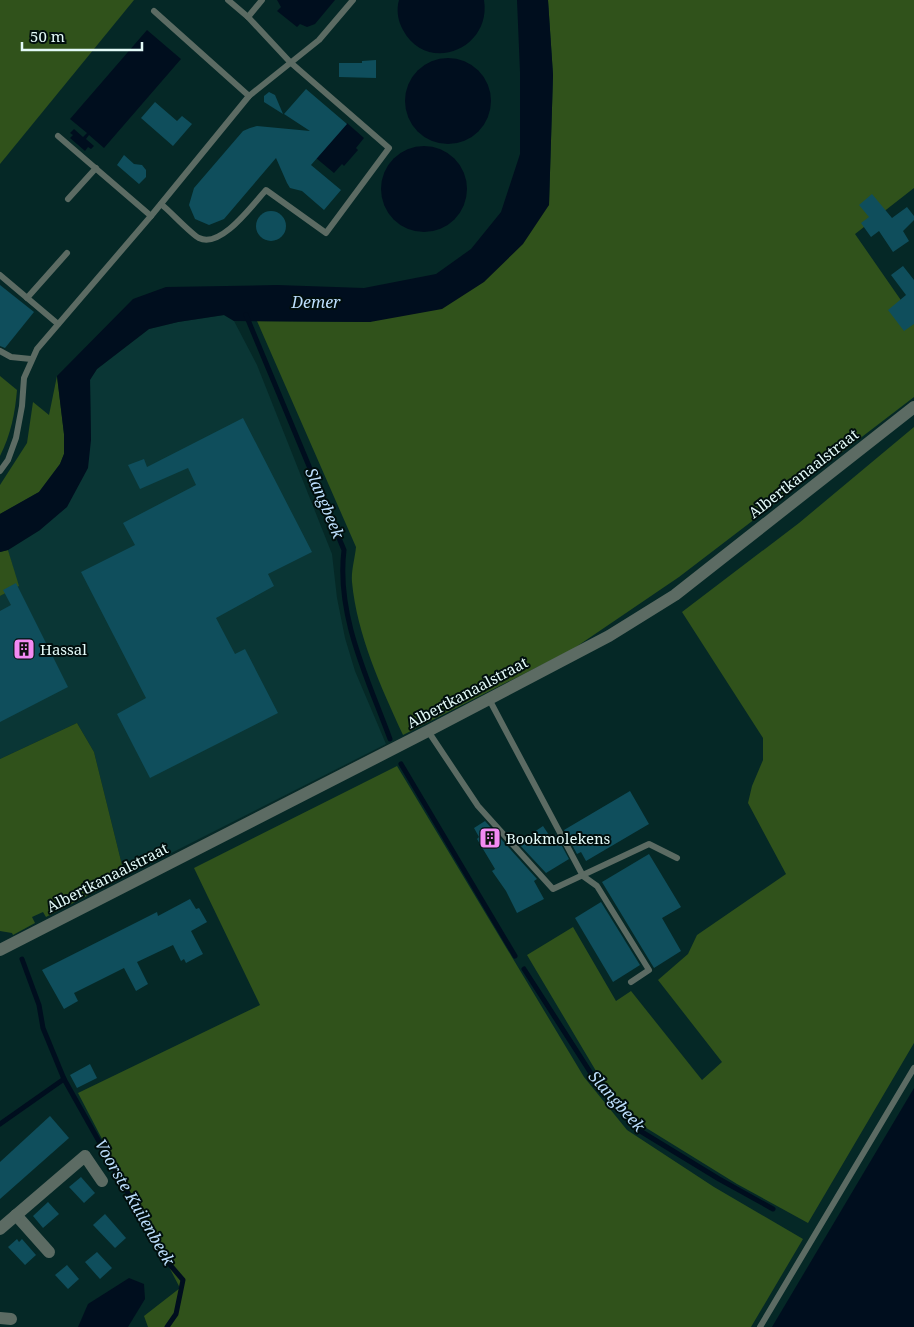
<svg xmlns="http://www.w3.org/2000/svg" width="914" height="1327" font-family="'Noto Serif',serif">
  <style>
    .built { fill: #0a3635 }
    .green { fill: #30521b }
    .water { fill: #000e1e }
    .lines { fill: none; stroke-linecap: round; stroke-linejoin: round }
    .stream { stroke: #000e1e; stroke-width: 5 }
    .building { fill: #0f4e5c }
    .service { stroke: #5c6b63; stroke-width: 6 }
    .minor { stroke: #5c6b63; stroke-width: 12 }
    .labels { text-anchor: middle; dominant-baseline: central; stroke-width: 4; stroke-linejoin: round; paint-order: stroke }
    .street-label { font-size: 15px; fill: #e3faf8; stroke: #010f0e }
    .poi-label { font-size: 15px; fill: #e3faf8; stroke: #010f0e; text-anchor: start }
    .water-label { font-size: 16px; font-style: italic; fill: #bcdefc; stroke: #010f0e }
  </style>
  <rect width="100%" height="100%" fill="#052826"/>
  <path class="built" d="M 224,315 L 234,321 L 257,365 L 332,554 L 337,598 L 345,638 L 355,671 L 386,744 L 122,878 L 122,865 L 94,752 L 77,723 L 0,759 L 0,596 L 18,586 L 8,550 L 40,530 L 91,440 L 90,379 L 97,369 L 149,329 L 178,322 Z"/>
  <g class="green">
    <path d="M 0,0 L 134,0 L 0,164 Z"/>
    <path d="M 548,0 L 914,0 L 914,188 L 855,234 L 914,319 L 914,397 L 679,577 L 573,649 L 403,735 C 381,687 357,635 352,582 C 351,571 355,558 356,547 L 257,321 L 370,322 L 549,205 L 553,75 Z"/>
    <path d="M 0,376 L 17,390 C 15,413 11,434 0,456 Z"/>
    <path d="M 57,376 L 64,434 L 64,454 L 60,464 L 39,492 L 0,514 L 0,485 L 27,443 L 33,402 L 49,415 Z"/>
    <path d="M 914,427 L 914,1043 L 808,1223 L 737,1184 L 635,1121 L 596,1071 L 527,955 L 573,927 L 616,1001 L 631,991 L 702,1080 L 722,1062 L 658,980 L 688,954 L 697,935 L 786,874 L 748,803 L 752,786 L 763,760 L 763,738 L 682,612 L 799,523 Z"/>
    <path d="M 8,550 L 19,586 L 0,596 L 0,552 Z"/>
    <path d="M 77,723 L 94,752 L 122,865 L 122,878 L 46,917 L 43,912 L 32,917 L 35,923 L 13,935 L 12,933 L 0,931 L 0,759 Z"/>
    <path d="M 397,766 L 584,1077 L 627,1130 L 714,1187 L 803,1239 L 751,1327 L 148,1327 L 144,1316 L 180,1288 L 78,1093 L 260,1005 L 194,868 Z"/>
  </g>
  <g class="water">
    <path d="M 277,0 L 335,0 L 315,24 L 307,27 L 300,24 L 297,27 L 277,11 L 281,7 Z"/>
    <path d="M 399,0 L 484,0 C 492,49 427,75 403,30 C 398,21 396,10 399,0 Z"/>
    <path d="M 517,0 L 548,0 L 553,75 L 549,205 L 523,244 L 484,282 L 442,309 L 370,322 L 234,321 L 224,315 L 178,322 L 149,329 L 97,369 L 90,380 L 91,440 L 88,468 L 67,507 L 40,530 L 8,550 L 0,552 L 0,514 L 39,492 L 60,464 L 64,454 L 64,434 L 57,376 L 133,299 L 166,287 L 277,285 L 364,288 L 436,274 L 471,249 L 501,212 L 520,154 L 520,72 Z"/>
    <path d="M 147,30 L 181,59 L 104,148 L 89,135 L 86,139 L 94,146 L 91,149 L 88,147 L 85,151 L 70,138 L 73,135 L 70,133 L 74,129 L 83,137 L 87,133 L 70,119 Z"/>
    <circle cx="448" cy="101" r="43"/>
    <path d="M 347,123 L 364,138 L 356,148 L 358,150 L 344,166 L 342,164 L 334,173 L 316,158 Z"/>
    <circle cx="424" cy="189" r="43"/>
    <path d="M 914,1088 L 914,1327 L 772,1327 Z"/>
    <path d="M 129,1278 L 144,1284 L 145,1299 L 128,1327 L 78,1327 L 88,1304 Z"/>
  </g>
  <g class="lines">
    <g class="stream">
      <path d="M 246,315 L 344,550 C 336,616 368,679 390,739"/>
      <path d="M 401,764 L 515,956"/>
      <path d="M 22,959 L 39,1005 L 43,1028 L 64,1079 L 165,1259 L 183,1280 L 176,1314 L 167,1327"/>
      <path d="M 524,969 L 594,1078 L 637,1129 L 719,1179 L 773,1209"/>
      <path d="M 0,1124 L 64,1079"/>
    </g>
  </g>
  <g class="building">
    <path d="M 376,60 L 376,78 L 339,77 L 339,63 L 362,63 L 362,61 Z"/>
    <path d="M 306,89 L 347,124 L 311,165 L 341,190 L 324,210 L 302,191 L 290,188 L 287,183 L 276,158 L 224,219 L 209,225 L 195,219 L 189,205 L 194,188 L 243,131 L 250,128 L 257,126 L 310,131 L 284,114 Z"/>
    <path d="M 269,92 L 275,95 L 283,114 L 264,102 L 264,96 Z"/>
    <path d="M 155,102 L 177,121 L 182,116 L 192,124 L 173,146 L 141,118 Z"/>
    <path d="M 124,155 L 134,164 L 142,165 L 146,170 L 146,177 L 139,184 L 117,165 Z"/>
    <path d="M 872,194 L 892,218 L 907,207 L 914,216 L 914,220 L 903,231 L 909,241 L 893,252 L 879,231 L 871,237 L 861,223 L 869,217 L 859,205 Z"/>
    <circle cx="271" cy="226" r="15"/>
    <path d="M 903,266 L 914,280 L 914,324 L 904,331 L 888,310 L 906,295 L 891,275 Z"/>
    <path d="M 0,285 L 34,312 L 5,348 L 0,346 Z"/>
    <path d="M 243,418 L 312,552 L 268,574 L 274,586 L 216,618 L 235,654 L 245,649 L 278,713 L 150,778 L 117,714 L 146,698 L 81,572 L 135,545 L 123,523 L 196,485 L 188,468 L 140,489 L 128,465 L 144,459 L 147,467 Z"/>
    <path d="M 16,583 L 68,687 L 0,722 L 0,611 L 11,605 L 3,590 Z"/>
    <path d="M 630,791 L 649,824 L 586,861 L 581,852 L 577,854 L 564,830 Z"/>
    <path d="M 485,821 L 537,879 L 534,881 L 544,899 L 517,913 L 506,891 L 492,871 L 495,869 L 477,839 L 479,837 L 474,828 Z"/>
    <path d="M 543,826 L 551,838 L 556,835 L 569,859 L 546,873 L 518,843 Z"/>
    <path d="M 649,854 L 681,907 L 662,918 L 681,951 L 654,968 L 602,882 Z"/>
    <path d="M 190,899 L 196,909 L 199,908 L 207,922 L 191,931 L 203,954 L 186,963 L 184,959 L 181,961 L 173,945 L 137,962 L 148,984 L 136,991 L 124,968 L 74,993 L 78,1001 L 64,1009 L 42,970 L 157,912 L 158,916 Z"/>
    <path d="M 601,902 L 640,965 L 613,982 L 575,918 Z"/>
    <path d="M 90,1064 L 97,1078 L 77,1088 L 70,1075 Z"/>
    <path d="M 50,1116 L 69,1138 L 0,1199 L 0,1162 Z"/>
    <path d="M 81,1177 L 95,1193 L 84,1203 L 69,1187 Z"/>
    <path d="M 48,1202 L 59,1214 L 43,1228 L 33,1216 Z"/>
    <path d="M 105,1214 L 126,1238 L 115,1248 L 93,1225 Z"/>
    <path d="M 17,1239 L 19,1242 L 22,1239 L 36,1255 L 25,1265 L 8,1247 Z"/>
    <path d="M 97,1252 L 112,1268 L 100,1279 L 85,1262 Z"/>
    <path d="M 67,1265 L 79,1279 L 68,1289 L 55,1275 Z"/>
  </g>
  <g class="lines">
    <g class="service">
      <path d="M 154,11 L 249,96"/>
      <path d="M 248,17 L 262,0"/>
      <path d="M 58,136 L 151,216"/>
      <path d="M 68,199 L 96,168"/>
      <path d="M 161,204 C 170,211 191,234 199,238 C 221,249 253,204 266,190 L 326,233 L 389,148 L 290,62 L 248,17 L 228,0"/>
      <path d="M 0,275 L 58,324"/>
      <path d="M 27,298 L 67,253"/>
      <path d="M 0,351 L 11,357 L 31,359"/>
      <path d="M 0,471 L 8,460 L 16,438 L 22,406 L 24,378 L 37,349 L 151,216 L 249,96 L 319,40 L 353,0"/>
      <path d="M 489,699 L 583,876 L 597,886 L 649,970 L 631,982"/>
      <path d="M 428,731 L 478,806 L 553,889 L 649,844 L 677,858"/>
      <path d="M 760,1327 L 914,1068"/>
    </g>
    <g class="minor">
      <path d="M 0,950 L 428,731 L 609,636 L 675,595 L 914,407"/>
      <path d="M 16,1215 L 49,1252"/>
      <path d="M 0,1229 L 85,1156 L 102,1181"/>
      <path d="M 0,1318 L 11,1319"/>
    </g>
  </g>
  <defs>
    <g id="building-square" transform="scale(1.125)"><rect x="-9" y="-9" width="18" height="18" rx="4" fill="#f38af2" stroke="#010f0e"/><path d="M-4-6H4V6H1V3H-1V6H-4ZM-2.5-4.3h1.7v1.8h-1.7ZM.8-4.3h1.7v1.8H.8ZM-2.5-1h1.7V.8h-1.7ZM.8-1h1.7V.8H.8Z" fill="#111"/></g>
  </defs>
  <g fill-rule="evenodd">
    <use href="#building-square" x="24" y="649"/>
    <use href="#building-square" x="490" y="838"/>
  </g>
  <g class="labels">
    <g class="street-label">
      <text transform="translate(803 473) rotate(-38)">Albertkanaalstraat</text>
      <text transform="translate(467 692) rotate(-28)">Albertkanaalstraat</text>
      <text transform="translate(107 877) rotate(-27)">Albertkanaalstraat</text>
    </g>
    <g class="poi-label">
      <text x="40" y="649">Hassal</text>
      <text x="506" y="838">Bookmolekens</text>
    </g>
    <g class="water-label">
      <text x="316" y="302">Demer</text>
      <text transform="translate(325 503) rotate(67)">Slangbeek</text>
      <text transform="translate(617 1101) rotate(48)">Slangbeek</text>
      <text transform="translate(135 1202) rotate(60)">Voorste Kuilenbeek</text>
    </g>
  </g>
  <path d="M22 42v8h120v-8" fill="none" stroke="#e3faf8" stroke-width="2.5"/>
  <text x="30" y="42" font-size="15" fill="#e3faf8" stroke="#010f0e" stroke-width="4" paint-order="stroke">50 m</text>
</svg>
